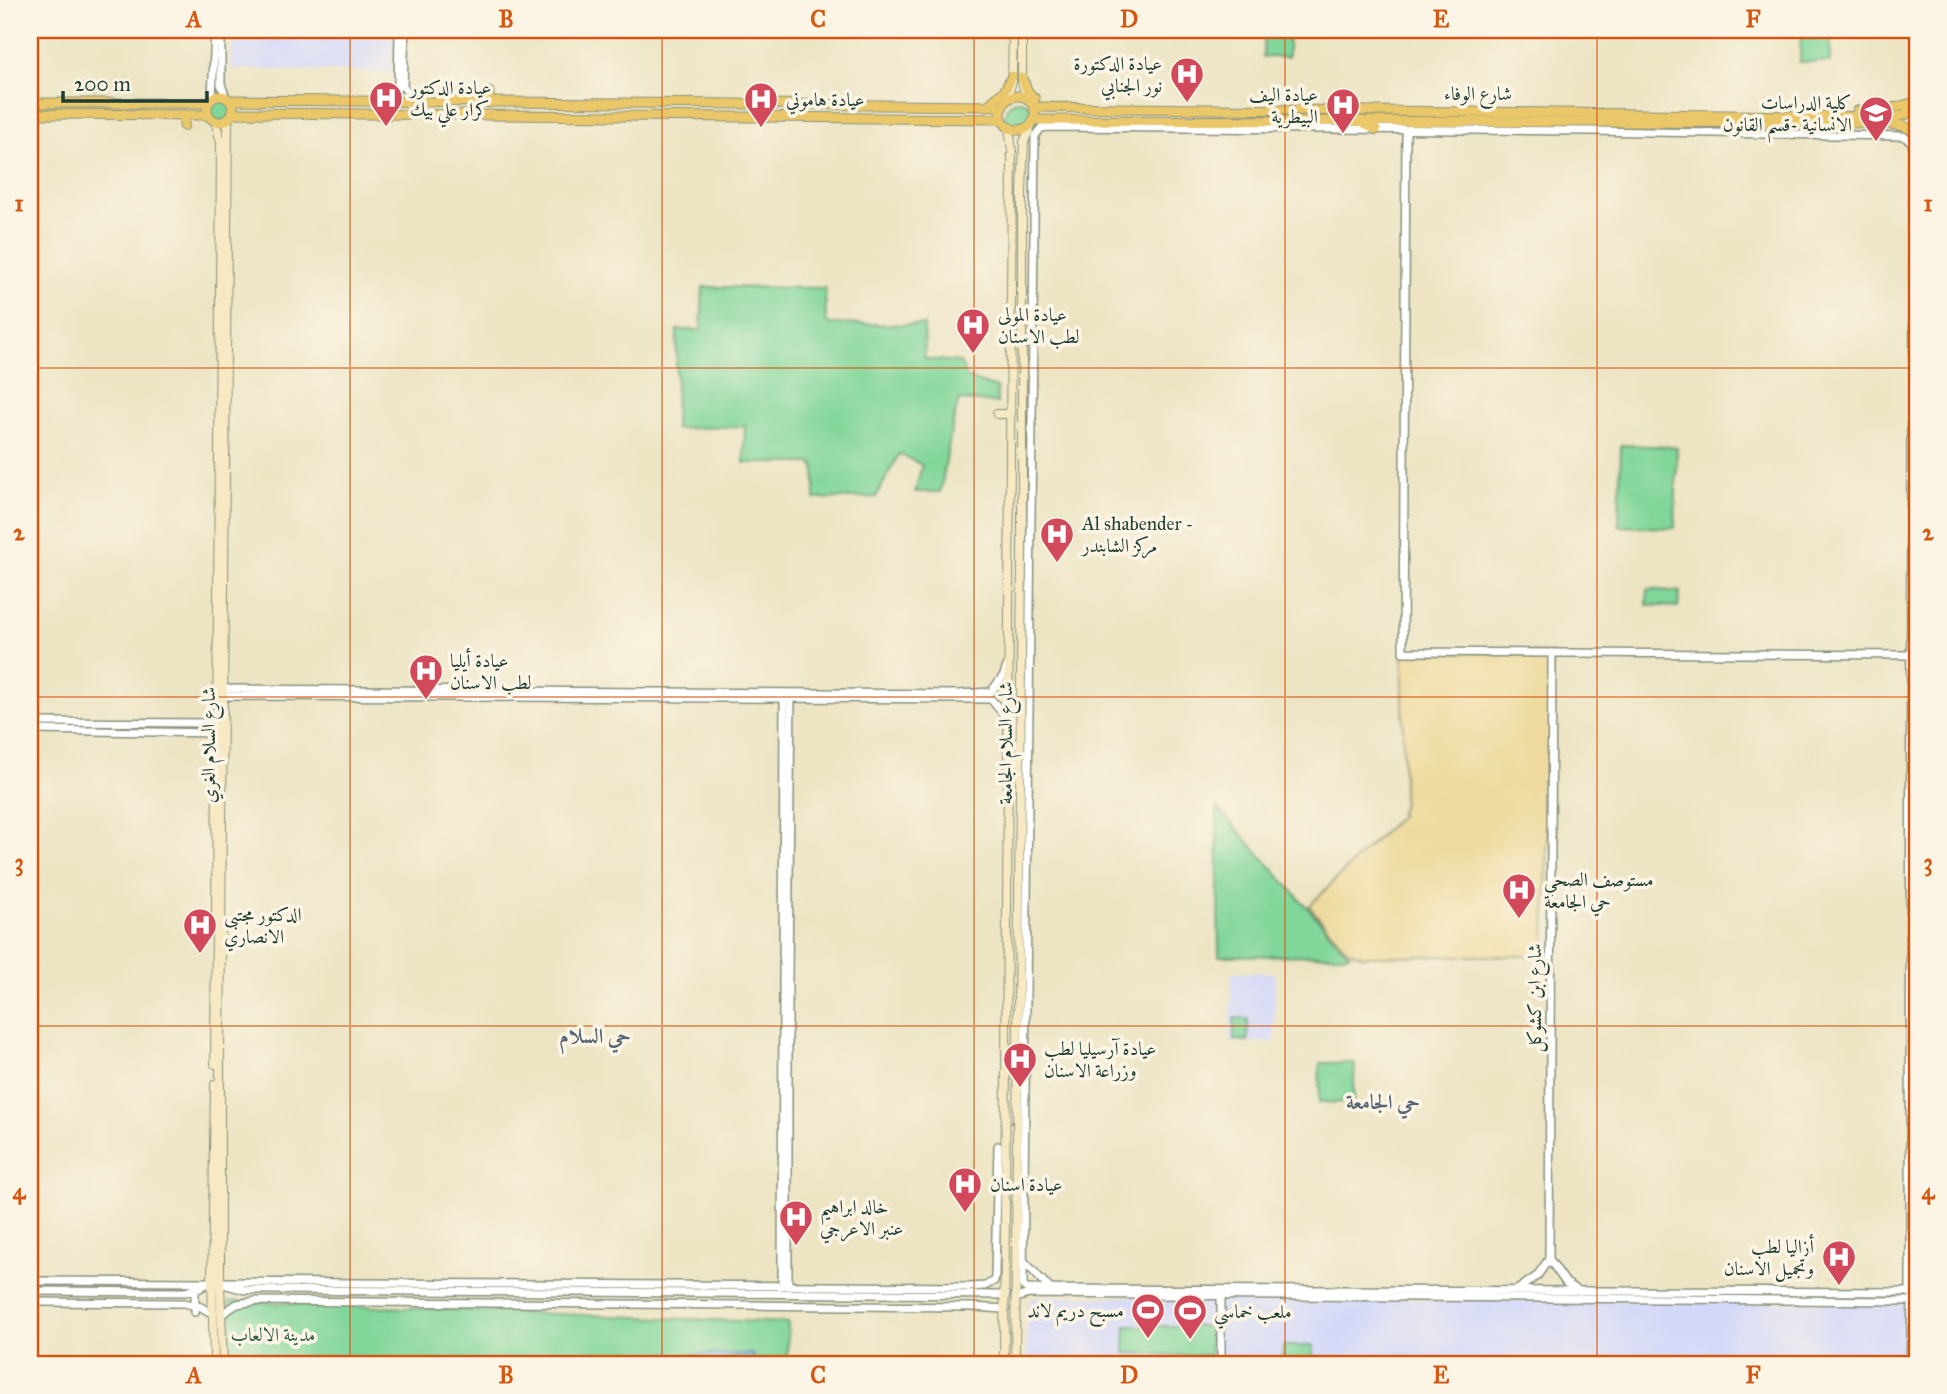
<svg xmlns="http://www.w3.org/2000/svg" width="1947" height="1394" font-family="'IM FELL Great Primer',Amiri,serif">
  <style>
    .built { fill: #d3d8f9 }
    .green { fill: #81d69a; stroke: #508a67; stroke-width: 2 }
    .sand { fill: #eeda9e; stroke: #868c69; stroke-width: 2 }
    .water { fill: #70b1e4; stroke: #48778c; stroke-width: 2 }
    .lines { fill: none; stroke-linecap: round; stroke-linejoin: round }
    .tertiary-casing { stroke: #86907c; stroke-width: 10 }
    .secondary-casing { stroke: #86907c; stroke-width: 10 }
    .primary-casing { stroke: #86907c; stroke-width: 11 }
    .trunk-casing { stroke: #86907c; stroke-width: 12 }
    .tertiary { stroke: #fff; stroke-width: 7 }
    .secondary { stroke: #f7e9c3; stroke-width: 8 }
    .primary { stroke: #eac769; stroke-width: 9 }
    .trunk { stroke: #eac769; stroke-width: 10 }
    .grid { fill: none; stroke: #d45610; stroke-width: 2; stroke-opacity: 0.55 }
    .labels { text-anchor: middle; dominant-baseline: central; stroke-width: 7; stroke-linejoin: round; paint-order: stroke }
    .poi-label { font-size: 19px; fill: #1f3d34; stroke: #fcf5e5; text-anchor: start }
    .street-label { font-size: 19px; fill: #1f3d34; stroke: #fcf5e5 }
    .park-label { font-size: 19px; fill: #335c48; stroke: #fcf5e5 }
    .neighbourhood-label { font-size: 21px; font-weight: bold; fill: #566574; stroke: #fcf5e5 }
    .neatline { fill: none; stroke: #d45610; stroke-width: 2.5 }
    .grid-label { font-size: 23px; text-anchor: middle; font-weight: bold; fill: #d45610 }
  </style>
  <rect width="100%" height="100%" fill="#fcf5e5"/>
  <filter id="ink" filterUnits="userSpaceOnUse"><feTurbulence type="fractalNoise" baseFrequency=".0143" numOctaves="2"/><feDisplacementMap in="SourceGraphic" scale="14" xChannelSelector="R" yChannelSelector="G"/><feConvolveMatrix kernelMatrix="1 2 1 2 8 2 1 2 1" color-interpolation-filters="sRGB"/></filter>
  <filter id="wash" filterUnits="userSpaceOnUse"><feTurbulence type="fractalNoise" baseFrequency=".00686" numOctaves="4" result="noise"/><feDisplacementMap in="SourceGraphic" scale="28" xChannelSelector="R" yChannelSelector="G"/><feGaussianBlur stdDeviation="1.57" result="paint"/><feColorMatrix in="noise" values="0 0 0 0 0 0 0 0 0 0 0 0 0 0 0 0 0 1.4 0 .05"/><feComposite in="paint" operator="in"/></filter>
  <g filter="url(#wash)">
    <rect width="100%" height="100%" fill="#ece4c3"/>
    <g class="built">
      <path d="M 232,30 L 393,30 L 392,72 L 231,69 Z"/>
      <path d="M 1232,972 L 1275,973 L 1274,1042 L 1230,1042 Z"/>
      <path d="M 1053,1296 L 1908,1303 L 1905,1364 L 1026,1364 L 1028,1304 L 1033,1298 Z"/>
    </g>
    <g class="green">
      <path d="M 1264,30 L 1288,31 L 1288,57 L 1263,57 Z"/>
      <path d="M 1801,32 L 1831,33 L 1830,62 L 1800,62 Z"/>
      <circle cx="220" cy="109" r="12"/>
      <circle cx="1019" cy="115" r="14"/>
      <path d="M 703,287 L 825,288 L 826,321 L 830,324 L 924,325 L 925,359 L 960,362 L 967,378 L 997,388 L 997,403 L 959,400 C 949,430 947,462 940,492 L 915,492 L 922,465 L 899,454 L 876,497 L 815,499 L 815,467 L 812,463 L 744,463 L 745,426 L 675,429 L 677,330 L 701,330 Z"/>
      <path d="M 1621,445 L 1677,447 L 1675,528 L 1619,526 Z"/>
      <path d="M 1648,589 L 1680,592 L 1678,607 L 1647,605 Z"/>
      <path d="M 1217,807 L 1350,955 L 1219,956 Z"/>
      <path d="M 1234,1018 L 1248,1019 L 1248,1041 L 1234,1040 Z"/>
      <path d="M 1320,1063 L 1355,1063 L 1353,1103 L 1319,1102 Z"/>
      <path d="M 229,1301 L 788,1323 L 787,1364 L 229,1364 Z"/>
      <path d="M 1126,1326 L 1211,1326 L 1210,1356 L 1125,1353 Z"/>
      <path d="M 1283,1346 L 1314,1346 L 1313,1364 L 1282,1364 Z"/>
    </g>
    <path class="sand" d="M 1403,652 L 1552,653 C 1552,754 1546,855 1545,956 L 1364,956 L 1347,950 L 1309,906 L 1399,817 L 1403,802 Z"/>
    <path class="water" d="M 684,1354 L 753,1354 L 753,1364 L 683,1364 Z"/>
  </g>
  <g filter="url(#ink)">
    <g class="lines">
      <g class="tertiary-casing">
        <g id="tertiary">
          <path d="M 221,30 L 221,84 L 226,98"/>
          <path d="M 405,30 L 403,86 L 406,90 L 427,101"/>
          <path d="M 212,98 L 215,30"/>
          <path d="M 386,100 L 394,95 L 398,86 L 399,30"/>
          <path d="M 1406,131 L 1403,652 L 1917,655"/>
          <path d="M 224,689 L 959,694 L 991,692 L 1004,675 L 1007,666"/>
          <path d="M 224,696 L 984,699 L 991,699 L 1007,719"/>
          <path d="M 30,722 L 216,723"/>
          <path d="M 30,730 L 217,733"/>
          <path d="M 1022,1259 L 1049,1288"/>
          <path d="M 1549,1259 L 1552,653"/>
          <path d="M 1549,1259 L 1566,1283 L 1579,1291"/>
          <path d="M 30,1281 L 205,1282"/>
          <path d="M 220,1282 L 970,1287 L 985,1286 L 994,1281 L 995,1276 L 998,1146"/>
          <path d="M 223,1284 L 245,1290 L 268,1290 L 1006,1295"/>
          <path d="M 782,1286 L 784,698"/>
          <path d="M 788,1286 L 788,975 L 791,698"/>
          <path d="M 195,1288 L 195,1312"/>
          <path d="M 1517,1290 L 1537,1276 L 1549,1259"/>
          <path d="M 30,1291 L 185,1292 L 200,1288 L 212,1280"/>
          <path d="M 1910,1292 L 1027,1289 L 1023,1286 L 1035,136 L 1041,128 L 1049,127 L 1590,131 L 1903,136 L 1911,141 L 1913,146 L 1914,384 L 1917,448"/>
          <path d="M 1910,1293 L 1911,426 L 1914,417"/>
          <path d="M 1016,1298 L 1029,1294 L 1911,1301"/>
          <path d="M 30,1302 L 184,1303 L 201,1307 L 213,1314"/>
          <path d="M 222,1314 L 237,1304 L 256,1301 L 972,1307 L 1005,1309"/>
          <path d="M 1221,1364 L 1221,1293"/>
          <path d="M 1910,1364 L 1912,1304 L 1914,1294 L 1917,817"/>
        </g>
      </g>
      <g class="secondary-casing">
        <g id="secondary">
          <path d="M 1022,30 L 1022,82 L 1027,98"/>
          <path d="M 1006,101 L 1012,81 L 1013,30"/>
          <path d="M 997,414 L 1011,414"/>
          <path d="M 215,1064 L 221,142 L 215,121"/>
          <path d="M 214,1364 L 212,1280 L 215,1084"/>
          <path d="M 223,1364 L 220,1282 L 220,1056 L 228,118"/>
          <path d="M 1004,1364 L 1012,151 L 1009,127"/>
          <path d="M 1015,1364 L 1022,553 L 1022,193 L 1024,142 L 1032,124"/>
        </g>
      </g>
      <g class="primary-casing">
        <g id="primary">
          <path d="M 1022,78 L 1028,92 L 1035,99"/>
          <circle cx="1018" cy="113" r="17"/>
          <circle cx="220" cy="109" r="13"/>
          <path d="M 229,100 L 1003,106"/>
          <path d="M 30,103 L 208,103"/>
          <path d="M 489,103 L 489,92"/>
          <path d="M 987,106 L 1005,90 L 1012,76"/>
          <path d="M 1034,107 L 1894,117 L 1905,115 L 1917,103"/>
          <path d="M 1857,111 L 1893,108 L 1916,102"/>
          <path d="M 232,113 L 1002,119"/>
          <path d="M 30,114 L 208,115"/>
          <path d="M 184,115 L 184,126"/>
          <path d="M 1034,120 L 1885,123 L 1903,126 L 1917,132"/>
          <path d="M 1361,121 L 1376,130"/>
          <path d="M 222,1361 L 223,1364"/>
        </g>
      </g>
      <g class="trunk-casing">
        <g id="trunk">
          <path d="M 1917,956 L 1917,958"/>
          <path d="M 1917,977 L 1917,976"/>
        </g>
      </g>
      <use href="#tertiary" class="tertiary"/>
      <use href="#secondary" class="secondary"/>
      <use href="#primary" class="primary"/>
      <use href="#trunk" class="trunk"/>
    </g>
  </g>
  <path class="grid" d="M 350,30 L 350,1364M 662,30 L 662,1364M 974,30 L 974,1364M 1285,30 L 1285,1364M 1597,30 L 1597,1364M 30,368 L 1917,368M 30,697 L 1917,697M 30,1026 L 1917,1026"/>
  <defs>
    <g id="hospital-pin" transform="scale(1.75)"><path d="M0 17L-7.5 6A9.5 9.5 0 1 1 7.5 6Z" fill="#d1495b" stroke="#fcf5e5"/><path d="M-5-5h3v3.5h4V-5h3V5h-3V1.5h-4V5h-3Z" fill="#fff"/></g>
    <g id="university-pin" transform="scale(1.75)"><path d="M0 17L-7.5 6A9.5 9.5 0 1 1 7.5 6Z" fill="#d1495b" stroke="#fcf5e5"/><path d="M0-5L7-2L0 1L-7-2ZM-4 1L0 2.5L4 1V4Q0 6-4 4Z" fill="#fff"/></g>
    <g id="stadium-pin" transform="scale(1.75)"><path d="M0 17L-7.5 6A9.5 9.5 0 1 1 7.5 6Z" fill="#d1495b" stroke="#fcf5e5"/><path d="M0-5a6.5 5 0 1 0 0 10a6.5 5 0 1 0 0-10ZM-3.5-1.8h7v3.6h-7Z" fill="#fff"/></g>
  </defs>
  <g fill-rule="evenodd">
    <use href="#hospital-pin" x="1187" y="74"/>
    <use href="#hospital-pin" x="386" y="98"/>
    <use href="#hospital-pin" x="761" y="99"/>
    <use href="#hospital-pin" x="1343" y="105"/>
    <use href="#university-pin" x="1876" y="113"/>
    <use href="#hospital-pin" x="973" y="325"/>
    <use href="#hospital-pin" x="1057" y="534"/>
    <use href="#hospital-pin" x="426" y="671"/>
    <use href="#hospital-pin" x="1519" y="890"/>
    <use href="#hospital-pin" x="200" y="925"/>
    <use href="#hospital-pin" x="1020" y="1059"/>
    <use href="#hospital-pin" x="965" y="1184"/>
    <use href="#hospital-pin" x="796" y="1217"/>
    <use href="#hospital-pin" x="1839" y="1257"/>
    <use href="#stadium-pin" x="1148" y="1310"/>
    <use href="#stadium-pin" x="1190" y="1311"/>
  </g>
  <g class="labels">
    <g class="poi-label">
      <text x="1162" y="63" text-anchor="end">عيادة الدكتورة<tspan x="1162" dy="22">نور الجنابي</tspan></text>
      <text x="410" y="87">عيادة الدكتور<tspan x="410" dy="22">كرار علي بيك</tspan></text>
      <text x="1318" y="94" text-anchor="end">عيادة اليف<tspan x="1318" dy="22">البيطرية</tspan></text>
      <text x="786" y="99">عيادة هاموني</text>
      <text x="1852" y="102" text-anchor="end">كلية الدراسات<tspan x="1852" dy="22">الانسانية -قسم القانون</tspan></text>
      <text x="998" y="314">عيادة المولى<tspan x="998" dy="22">لطب الاسنان</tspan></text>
      <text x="1082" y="523">Al shabender -<tspan x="1082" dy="22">مركز الشابندر</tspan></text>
      <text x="450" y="660">عيادة أيليا<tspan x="450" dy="22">لطب الاسنان</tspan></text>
      <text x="1544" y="879">مستوصف الصحي<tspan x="1544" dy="22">حي الجامعة</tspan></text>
      <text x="224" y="914">الدكتور مجتبى<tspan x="224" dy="22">الانصاري</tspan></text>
      <text x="1044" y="1048">عيادة آرسيليا لطب<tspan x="1044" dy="22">وزراعة الاسنان</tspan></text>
      <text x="990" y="1184">عيادة اسنان</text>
      <text x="820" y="1206">خالد ابراهيم<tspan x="820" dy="22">عنبر الاعرجي</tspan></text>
      <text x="1814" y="1246" text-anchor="end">أزاليا لطب<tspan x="1814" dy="22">وتجميل الاسنان</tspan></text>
      <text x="1124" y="1310" text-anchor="end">مسبح دريم لاند</text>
      <text x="1214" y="1311">ملعب خماسي</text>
    </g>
    <g class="street-label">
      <text x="1478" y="93">شارع الوفاء</text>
      <text transform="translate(1005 743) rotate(-90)">شارع السلام الجامعة</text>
      <text transform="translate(208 745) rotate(-90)">شارع السلام الغري</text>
      <text transform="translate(1534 998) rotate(-90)">شارع ابن كشوكل</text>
    </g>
    <g class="park-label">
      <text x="273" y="1334">مدينة الالعاب</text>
    </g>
    <g class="neighbourhood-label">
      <text x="595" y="1036">حي السلام</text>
      <text x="1383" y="1102">حي الجامعة</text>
    </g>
  </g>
  <rect width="1947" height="1394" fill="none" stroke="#fcf5e5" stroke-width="77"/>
  <path d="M63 91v10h144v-10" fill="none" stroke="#1f3d34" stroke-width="3.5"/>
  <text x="74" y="91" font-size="21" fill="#1f3d34" stroke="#fcf5e5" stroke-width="5" paint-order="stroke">200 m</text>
  <rect x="38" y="38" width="1871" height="1318" class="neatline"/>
  <g class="grid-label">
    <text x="194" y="27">A</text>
    <text x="506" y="27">B</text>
    <text x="818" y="27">C</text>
    <text x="1129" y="27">D</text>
    <text x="1441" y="27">E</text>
    <text x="1753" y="27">F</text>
    <text x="19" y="211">1</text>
    <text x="1928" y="211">1</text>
    <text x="19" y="540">2</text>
    <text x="1928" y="540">2</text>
    <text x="19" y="870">3</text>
    <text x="1928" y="870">3</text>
    <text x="19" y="1199">4</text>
    <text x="1928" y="1199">4</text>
    <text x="194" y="1383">A</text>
    <text x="506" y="1383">B</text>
    <text x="818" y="1383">C</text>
    <text x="1129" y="1383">D</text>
    <text x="1441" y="1383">E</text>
    <text x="1753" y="1383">F</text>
  </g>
</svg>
